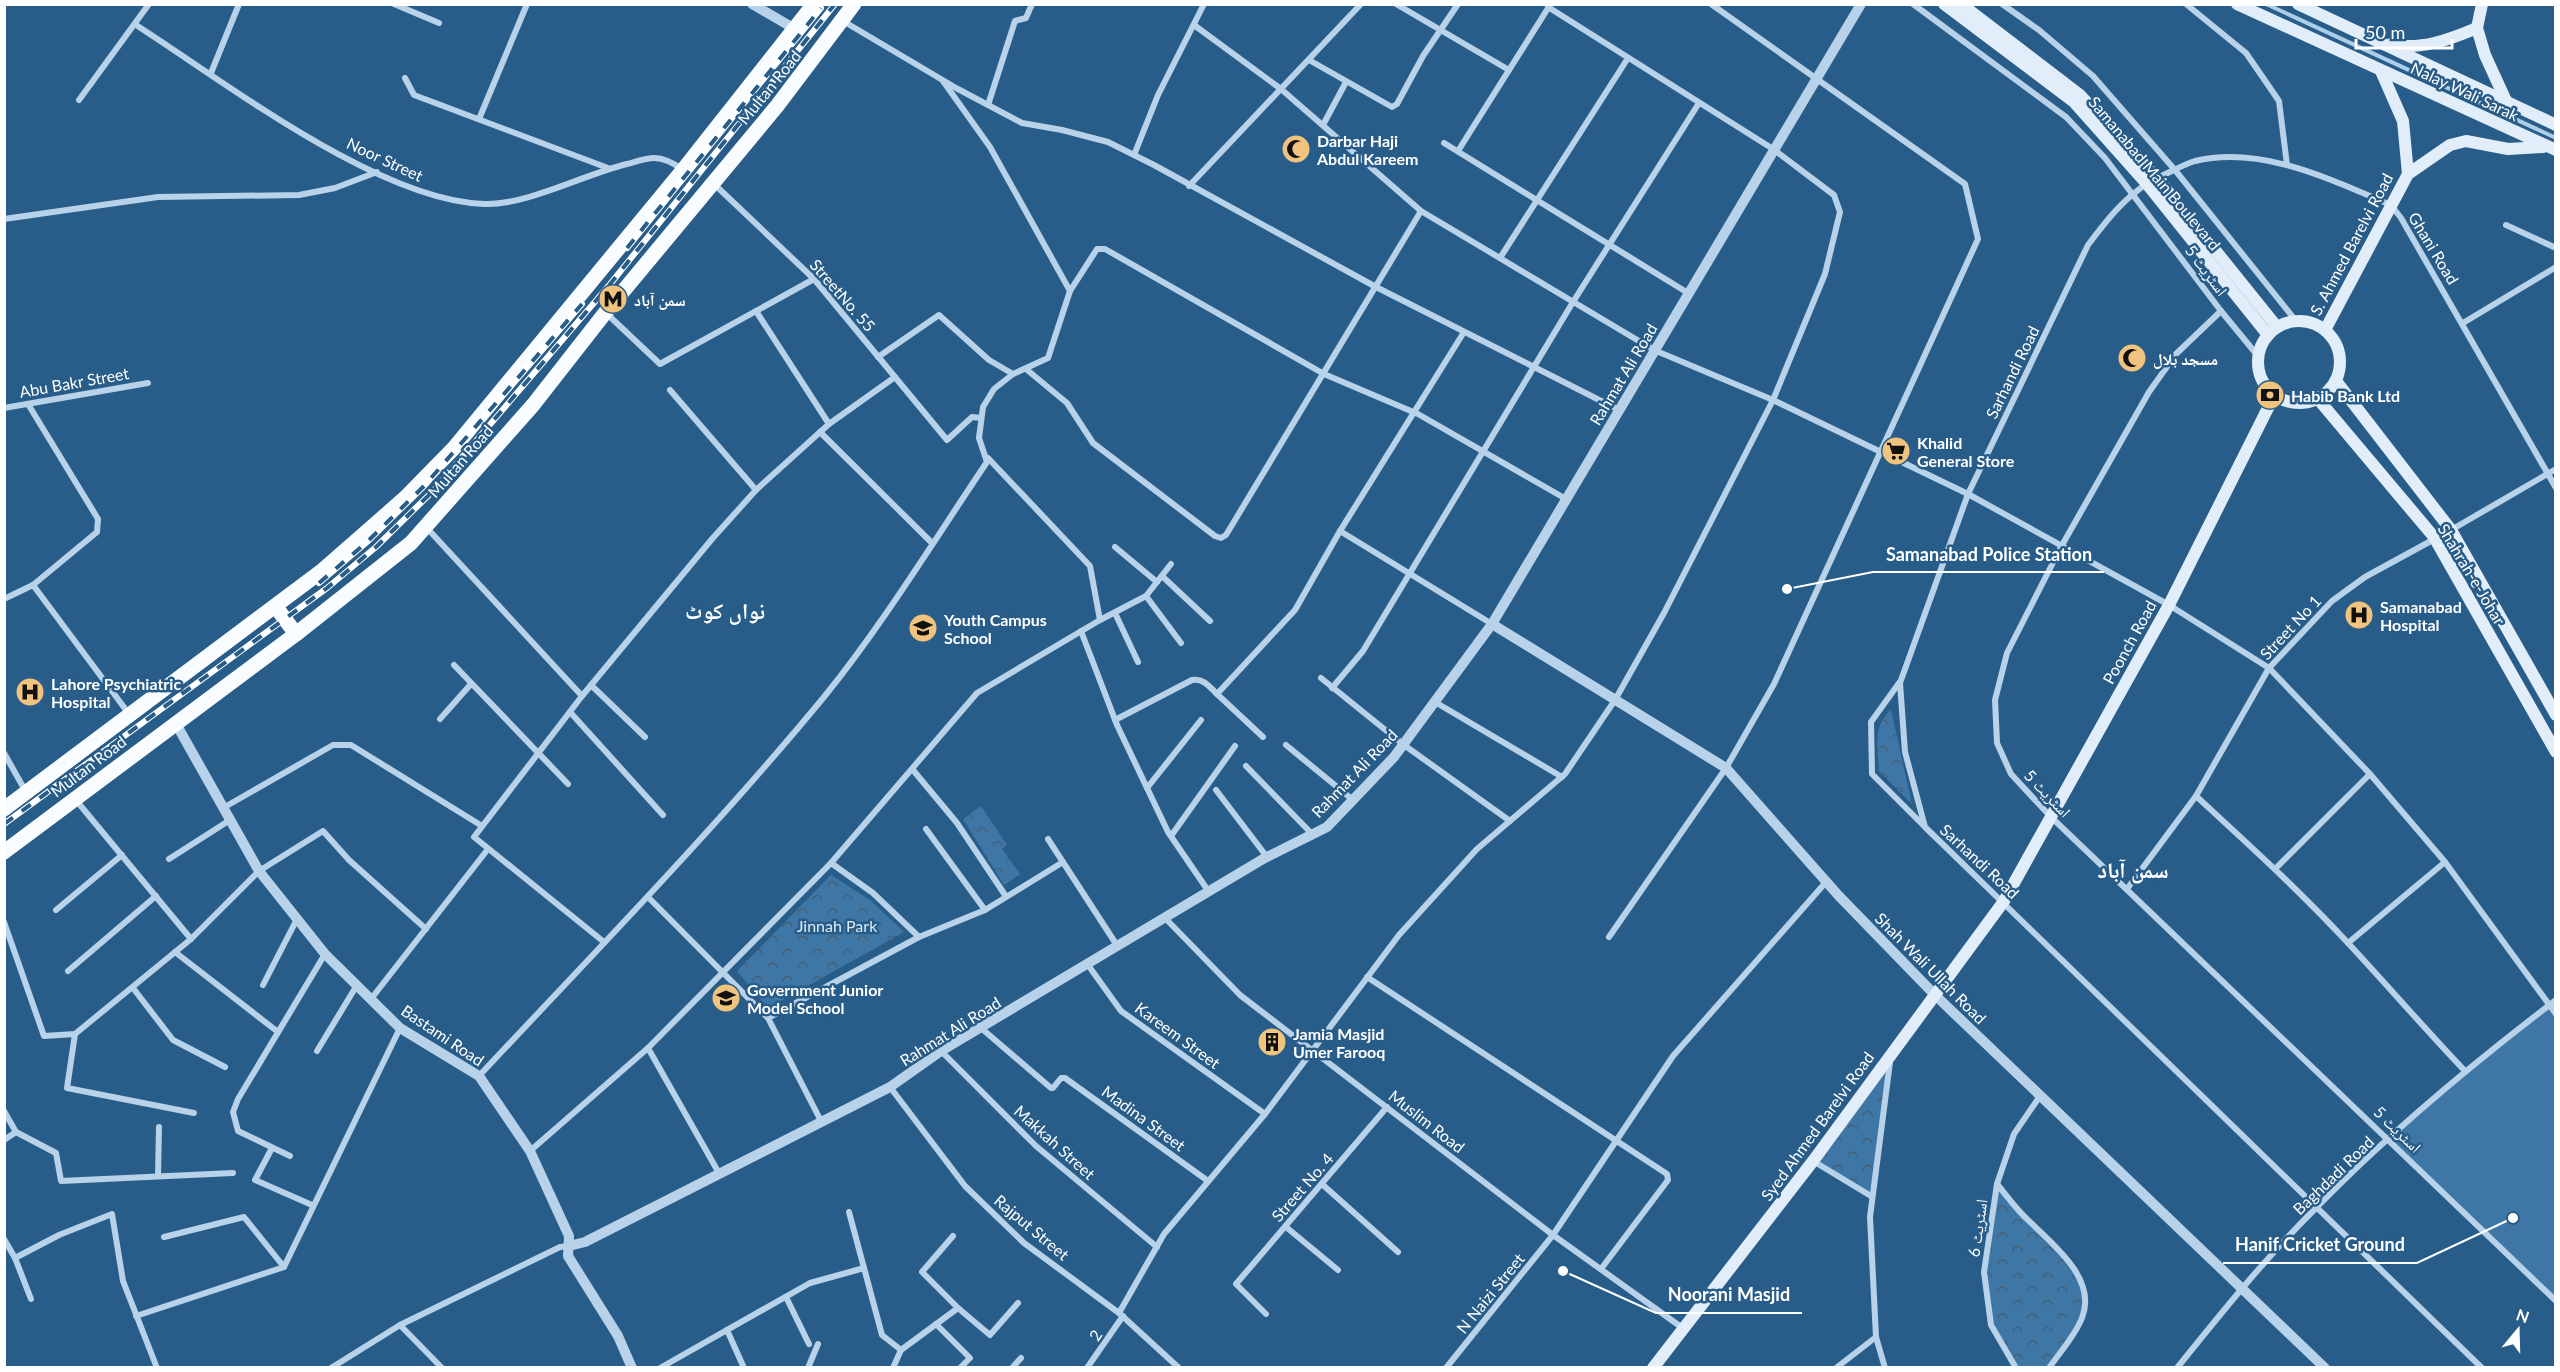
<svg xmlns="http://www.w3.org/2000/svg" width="2560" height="1372" font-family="Lato,'Noto Naskh Arabic',sans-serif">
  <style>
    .park { fill: url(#park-crowns) }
    .garden { fill: #3e77a6 }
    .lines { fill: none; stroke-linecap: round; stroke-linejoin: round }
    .stream { stroke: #abcee9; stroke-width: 4 }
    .minor { stroke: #b7d2e9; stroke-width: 6 }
    .tertiary { stroke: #b7d2e9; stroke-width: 10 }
    .secondary { stroke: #e1edf8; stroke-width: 12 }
    .primary { stroke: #f9fcfe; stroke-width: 15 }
    .rail-casing { stroke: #fff; stroke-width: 6 }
    .rail { stroke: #295d89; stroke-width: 4; stroke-dasharray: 11; stroke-linecap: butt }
    .labels { text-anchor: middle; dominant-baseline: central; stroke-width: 5; stroke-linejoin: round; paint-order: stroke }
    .street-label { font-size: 16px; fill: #fff; stroke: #295d89 }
    .poi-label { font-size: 16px; font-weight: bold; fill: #fff; stroke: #295d89; text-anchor: start }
    .park-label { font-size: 16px; fill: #daeaf7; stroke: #295d89 }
    .district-label { font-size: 22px; font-weight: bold; fill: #fff; stroke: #295d89 }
    .leader { fill: none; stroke: #fff; stroke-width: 2 }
    .callout-dot { fill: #fff; stroke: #295d89; stroke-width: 2 }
    .callout-label { font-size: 18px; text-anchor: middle; font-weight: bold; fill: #fff; stroke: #295d89; stroke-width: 5; stroke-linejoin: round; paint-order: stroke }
  </style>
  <defs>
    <pattern id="park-crowns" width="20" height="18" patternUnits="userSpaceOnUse" patternTransform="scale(1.5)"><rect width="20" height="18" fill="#3e77a6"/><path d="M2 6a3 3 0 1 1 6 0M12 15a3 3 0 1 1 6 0" fill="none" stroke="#465f74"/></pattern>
  </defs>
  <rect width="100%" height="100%" fill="#295d89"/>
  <g class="park">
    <path d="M 1891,710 L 1912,804 L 1879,771 C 1878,749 1872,725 1891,710 Z"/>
    <path d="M 981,806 L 1007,845 L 1002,849 L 1020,874 L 1004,885 L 963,819 Z"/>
    <path d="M 831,875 L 870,900 L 904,932 L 768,1008 L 737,971 Z"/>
    <path d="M 1891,1052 L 1871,1196 L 1813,1161 Z"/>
    <path d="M 1997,1184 L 2051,1242 L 2082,1282 L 2083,1317 L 2049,1367 L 2016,1367 L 1991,1325 L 1984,1272 Z"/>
  </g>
  <path class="garden" d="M 2549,1005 L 2555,1005 L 2555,1297 L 2389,1139 Z"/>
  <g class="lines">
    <path class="stream" d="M 2266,4 L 2556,138"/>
    <g class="minor">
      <path d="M 394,4 L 439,23"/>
      <path d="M 1396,4 L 1509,70"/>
      <path d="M 1913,4 L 2066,117 L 2105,158 L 2221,311 L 2176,354 L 2149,392 L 2061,547 L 2007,653 L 1995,700 L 1997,743 L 2011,774 L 2050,816 L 2556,1301"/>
      <path d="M 2002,4 L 2039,30 L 2093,76 L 2175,170 L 2296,321"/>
      <path d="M 2186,4 L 2246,53 L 2279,101 L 2287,165"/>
      <path d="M 843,21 L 956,88 L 1022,123 L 1062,130 L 1108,142 L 1154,165 L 1376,287 L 1619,410"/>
      <path d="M 136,25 C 225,82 379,201 484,204 C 525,206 585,174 627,164 C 635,162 646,158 654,158 C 664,158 675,164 683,170"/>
      <path d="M 1194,25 L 1281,89 L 1421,211 L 1654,350 L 1773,400 L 1968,494 L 2169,605 L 2269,668 L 2370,774 L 2445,862 L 2556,1014"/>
      <path d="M 1309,60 L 1392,107 L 1397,104 L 1423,56 L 1458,4"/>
      <path d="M 211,73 L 239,4"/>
      <path d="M 405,78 L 414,95 L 608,168"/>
      <path d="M 943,81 L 990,147 L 1070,291"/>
      <path d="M 79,100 L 149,4"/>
      <path d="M 988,105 L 1015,21 L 1026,18 L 1032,4"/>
      <path d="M 479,119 L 527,4"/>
      <path d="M 1323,125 L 1346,82"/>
      <path d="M 1444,143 L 1688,293"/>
      <path d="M 1458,151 L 1550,5"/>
      <path d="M 1134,155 L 1158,95 L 1204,4"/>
      <path d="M 2157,178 C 2169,173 2182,165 2195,161 C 2262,145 2331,180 2391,205 L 2401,218 L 2556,488"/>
      <path d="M 713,183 L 814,279 L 947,440 L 972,417 L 981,418"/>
      <path d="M 2148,183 C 2123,199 2106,221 2088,245 L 1968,494 L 1900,683 L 1905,752 L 1925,827 L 2482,1368"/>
      <path d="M 1189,186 L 1361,4"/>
      <path d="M 4,219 L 158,197 L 299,195 L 335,188 L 377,172"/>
      <path d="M 2506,225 L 2556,248"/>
      <path d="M 1500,258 L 1628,58"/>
      <path d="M 756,311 L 829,424"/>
      <path d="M 2221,311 L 2258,356"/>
      <path d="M 606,313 L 660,364 L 814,279"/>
      <path d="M 2463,323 L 2556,267"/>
      <path d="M 878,357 L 939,315 L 989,360 L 1013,374"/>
      <path d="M 1026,369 L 1067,403 L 1093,443 L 1215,536 L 1221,538 L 1226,535 L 1421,211"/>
      <path d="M 670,390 L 756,490"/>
      <path d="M 28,404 L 98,519 L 97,532 L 33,585 L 129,714"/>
      <path d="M 4,408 L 148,383"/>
      <path d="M 820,432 L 932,543"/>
      <path d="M 426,527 L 582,696"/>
      <path d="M 1340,531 L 1492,624"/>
      <path d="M 1115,547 L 1157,582"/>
      <path d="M 1162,576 L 1210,621"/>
      <path d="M 1146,596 L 1181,643"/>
      <path d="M 4,599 L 33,585"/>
      <path d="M 1115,613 L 1138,662"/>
      <path d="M 1100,620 L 1146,596 L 1171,564"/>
      <path d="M 1081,631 L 1117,725 L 1168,832 L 1209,892"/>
      <path d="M 454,665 L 568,784"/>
      <path d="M 1321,678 L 1404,745 L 1510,821"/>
      <path d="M 1899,683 L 1871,722 L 1872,774 L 1924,826"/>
      <path d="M 591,685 L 645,737"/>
      <path d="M 1332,688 L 1363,651 L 1573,302 L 1699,103"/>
      <path d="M 1217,694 L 1263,737"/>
      <path d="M 1435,702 L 1562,777"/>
      <path d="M 570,712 L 663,815"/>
      <path d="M 440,719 L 471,684"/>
      <path d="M 1115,720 L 1192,680 C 1203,678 1209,686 1217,694 L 1295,610 L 1340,531 L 1464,332"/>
      <path d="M 1286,745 L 1353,800"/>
      <path d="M 4,753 L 26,792"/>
      <path d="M 1246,766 L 1312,834"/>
      <path d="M 913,770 L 957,823 L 1005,895"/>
      <path d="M 1147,788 L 1201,720"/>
      <path d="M 1216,790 L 1267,857"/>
      <path d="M 2196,796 C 2248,844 2300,891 2348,943 C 2387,985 2425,1029 2465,1071"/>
      <path d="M 75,799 L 191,939"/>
      <path d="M 223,808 L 333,745 L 351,745 L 482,826"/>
      <path d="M 926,829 L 985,910"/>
      <path d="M 1171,836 L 1235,746"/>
      <path d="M 1048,839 L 1118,947"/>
      <path d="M 169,859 L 230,820"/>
      <path d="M 831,863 L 977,693 L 1100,620 L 1090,566 L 988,458"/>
      <path d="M 2275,869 L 2370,774"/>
      <path d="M 2127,889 L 2196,796 L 2269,668 L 2332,601 L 2365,577 L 2451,530 L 2556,469"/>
      <path d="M 648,897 L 768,1018 L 822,1123"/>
      <path d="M 56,910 L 122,855"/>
      <path d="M 1166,919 L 1240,995 L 1553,1235 L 1684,1329"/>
      <path d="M 4,922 L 44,1036 L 75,1034 L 191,939 L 259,871 L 323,831 L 349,860 L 426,929"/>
      <path d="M 1609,937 L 1726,768 L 1774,684 L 1978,239 L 1965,184 L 1711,4"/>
      <path d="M 604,942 L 474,837 L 582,696 L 712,539 L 756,490 L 829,424 L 895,377"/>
      <path d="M 2348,943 L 2445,862"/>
      <path d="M 175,952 L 278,1032"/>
      <path d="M 1088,965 L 1121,1011 L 1265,1114"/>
      <path d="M 68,971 L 156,896"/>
      <path d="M 1367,977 L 1667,1174 L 1668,1180 L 1601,1269"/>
      <path d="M 263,985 L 297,919"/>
      <path d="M 133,988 L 173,1040 L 225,1067"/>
      <path d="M 371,999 L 488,849"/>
      <path d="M 768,1018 L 919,937 L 985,910 L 1063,862"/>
      <path d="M 981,1028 L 1051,1088 L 1053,1088 L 1061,1078 L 1065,1078 L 1208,1181"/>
      <path d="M 75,1034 L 67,1088 L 194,1113"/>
      <path d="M 648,1048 L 720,1175"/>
      <path d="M 317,1051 L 357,985"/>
      <path d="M 941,1051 L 1036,1146 L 1157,1247"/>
      <path d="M 479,1076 C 595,952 715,829 824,697 C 883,624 935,539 987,462 L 979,438 L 983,407 L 994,389 L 1013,374 L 1048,358 L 1070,291 L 1097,249 L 1105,249 L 1324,374 L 1418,414 L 1566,499"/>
      <path d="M 890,1087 L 965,1186 L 1024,1243 L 1119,1313 L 1179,1368"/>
      <path d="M 4,1111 L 16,1132 L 56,1153 L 61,1181 L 233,1173"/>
      <path d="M 4,1140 L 16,1132"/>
      <path d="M 272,1148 L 255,1180 L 312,1205"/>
      <path d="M 530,1151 L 648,1048 L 831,863 L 873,893 L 919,937"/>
      <path d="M 290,1156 L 238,1131 L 233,1112 L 238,1099 L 325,954"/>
      <path d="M 1813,1161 L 1871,1196"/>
      <path d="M 158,1176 L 159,1127"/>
      <path d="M 1997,1184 C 2007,1196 2016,1209 2027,1219 C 2051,1243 2098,1278 2082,1318 C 2075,1336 2060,1352 2049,1368"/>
      <path d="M 1323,1185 L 1398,1252"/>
      <path d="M 849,1212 L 882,1335 L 901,1350"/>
      <path d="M 1286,1227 L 1338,1270"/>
      <path d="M 953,1236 L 922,1272 L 958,1308"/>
      <path d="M 164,1237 L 244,1217 L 284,1267"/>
      <path d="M 4,1239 L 15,1258 L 31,1299"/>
      <path d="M 15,1258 L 59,1235 L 112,1214 L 123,1281 L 157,1368"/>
      <path d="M 786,1297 L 809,1344"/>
      <path d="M 1119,1313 L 1164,1234 L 1265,1114 L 1399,935 L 1477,849 L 1565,774 L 1615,700 L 1664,613 L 1773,400 L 1825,274 L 1840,212 L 1834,195 L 1773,149 L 1548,7"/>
      <path d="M 1266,1314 L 1236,1284 L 1387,1107"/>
      <path d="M 136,1316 L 284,1267 L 400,1028"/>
      <path d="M 936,1324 L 970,1358 L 960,1368"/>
      <path d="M 400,1325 L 442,1368"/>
      <path d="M 727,1330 L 744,1368"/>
      <path d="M 331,1368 L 400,1325 L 560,1247 L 569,1246"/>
      <path d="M 660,1368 L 810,1283 L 864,1268"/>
      <path d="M 808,1368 L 818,1344"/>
      <path d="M 893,1368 L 901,1350 L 958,1308 L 990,1335 L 1018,1303"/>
      <path d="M 1012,1368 L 1021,1358"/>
      <path d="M 1087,1368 L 1123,1316"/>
      <path d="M 1446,1368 L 1553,1235 L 1673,1056 L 1826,882"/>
      <path d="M 1836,1368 L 1876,1337"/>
      <path d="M 1885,1368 L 1876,1337 L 1870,1217 L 1890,1062"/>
      <path d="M 2016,1368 L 1991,1325 L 1984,1272 L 1997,1184 L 2014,1134 L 2040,1096"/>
      <path d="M 2177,1368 C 2222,1312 2267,1256 2318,1206 C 2391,1131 2472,1064 2556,1000"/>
    </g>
    <g class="tertiary">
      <path d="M 752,4 L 795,29"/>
      <path d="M 1492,624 L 1726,768 L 1838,895 L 1935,995 L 2325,1368"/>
      <path d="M 175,722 L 259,871 L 325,954 L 400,1028 L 479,1076 L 530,1151 L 569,1236 L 568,1256 L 618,1336 L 632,1368"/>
      <path d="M 569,1246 L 585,1242 L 890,1087 L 941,1051 L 1263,859 L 1327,827 L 1394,757 L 1492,624 L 1861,4"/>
    </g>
    <g class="secondary">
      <path d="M 1944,4 L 2074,102 L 2147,184 L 2268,335"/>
      <path d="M 1961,4 L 2080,95 L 2157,178 L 2277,327"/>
      <path d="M 2237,4 L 2556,150"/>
      <path d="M 2298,4 L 2556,125"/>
      <path d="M 2482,4 L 2477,28 L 2485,55 L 2507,103"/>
      <path d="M 2391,44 C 2420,51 2451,39 2477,28"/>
      <path d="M 2381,71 L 2403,121 L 2408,174"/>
      <circle cx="2299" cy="362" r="41"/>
      <path d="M 2325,330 L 2408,174 L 2450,145 L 2466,141 L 2508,149 L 2543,147"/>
      <path d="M 2336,381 L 2451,530 L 2556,715"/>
      <path d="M 2318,399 L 2434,537 L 2556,752"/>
      <path d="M 1653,1368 L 1813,1161 L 2004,901 L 2169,605 L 2274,396"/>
    </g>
    <g class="primary">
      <path d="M 276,607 L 296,634"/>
      <path d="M 4,809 L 323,570 L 405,498 L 454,448 L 683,170 L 814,4"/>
      <path d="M 4,852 L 296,634 L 411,543 L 533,405 L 605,313 L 777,106 L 854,4"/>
    </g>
    <g class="rail-casing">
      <g id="rail">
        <path d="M 627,248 L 821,8"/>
        <path d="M 319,583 L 367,542 L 425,485 L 582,304"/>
        <path d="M 4,824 L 327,588 L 376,547 L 434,490 L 611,283 L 835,4"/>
      </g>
    </g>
    <use href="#rail" class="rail"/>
  </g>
  <defs>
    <g id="mosque-disc" transform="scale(1.5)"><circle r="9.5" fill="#f0c37e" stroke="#295d89"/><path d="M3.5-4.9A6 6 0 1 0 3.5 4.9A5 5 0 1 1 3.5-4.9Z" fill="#111"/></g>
    <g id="metro-disc" transform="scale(1.5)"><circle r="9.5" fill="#f0c37e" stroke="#295d89"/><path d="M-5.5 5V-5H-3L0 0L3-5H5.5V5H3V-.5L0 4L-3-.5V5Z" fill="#111"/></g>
    <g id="bank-disc" transform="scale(1.5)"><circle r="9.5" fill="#f0c37e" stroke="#295d89"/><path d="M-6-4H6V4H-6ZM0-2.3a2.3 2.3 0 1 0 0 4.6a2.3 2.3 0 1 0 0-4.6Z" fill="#111"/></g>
    <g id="supermarket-disc" transform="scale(1.5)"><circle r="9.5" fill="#f0c37e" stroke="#295d89"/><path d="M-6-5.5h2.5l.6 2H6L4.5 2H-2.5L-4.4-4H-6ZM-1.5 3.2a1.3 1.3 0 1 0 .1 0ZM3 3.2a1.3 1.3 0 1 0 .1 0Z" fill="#111"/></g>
    <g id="hospital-disc" transform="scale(1.5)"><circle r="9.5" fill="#f0c37e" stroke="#295d89"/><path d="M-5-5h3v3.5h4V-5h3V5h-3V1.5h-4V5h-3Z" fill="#111"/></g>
    <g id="school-disc" transform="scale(1.5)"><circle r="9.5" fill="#f0c37e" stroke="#295d89"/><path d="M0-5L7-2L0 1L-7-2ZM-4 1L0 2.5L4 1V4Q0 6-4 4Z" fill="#111"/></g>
    <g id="building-disc" transform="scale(1.5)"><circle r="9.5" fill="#f0c37e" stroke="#295d89"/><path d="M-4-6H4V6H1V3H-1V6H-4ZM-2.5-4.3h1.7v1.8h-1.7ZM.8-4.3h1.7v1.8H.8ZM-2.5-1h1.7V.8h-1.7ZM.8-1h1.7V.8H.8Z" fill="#111"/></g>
  </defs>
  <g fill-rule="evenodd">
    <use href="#mosque-disc" x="1296" y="149"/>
    <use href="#metro-disc" x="613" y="299"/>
    <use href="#mosque-disc" x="2132" y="358"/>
    <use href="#bank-disc" x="2270" y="395"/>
    <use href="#supermarket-disc" x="1896" y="451"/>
    <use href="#hospital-disc" x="2359" y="615"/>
    <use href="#school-disc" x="923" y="628"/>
    <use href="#hospital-disc" x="30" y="692"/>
    <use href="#school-disc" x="726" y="998"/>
    <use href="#building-disc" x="1272" y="1042"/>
  </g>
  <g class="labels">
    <g class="street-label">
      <text transform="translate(769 87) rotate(-51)">Multan Road</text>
      <text transform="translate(2465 91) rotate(25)">Nalay Wali Sarak</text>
      <text transform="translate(385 159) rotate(25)">Noor Street</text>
      <text transform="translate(2155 173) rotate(50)">Samanabad Main Boulevard</text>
      <text transform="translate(2351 244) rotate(-62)">S. Ahmed Barelvi Road</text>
      <text transform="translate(2434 248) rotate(59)">Ghani Road</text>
      <text transform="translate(2207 270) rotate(53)">اسٹریٹ 5</text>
      <text transform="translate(843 295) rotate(49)">StreetNo. 55</text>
      <text transform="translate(2012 372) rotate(-64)">Sarhandi Road</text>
      <text transform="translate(1623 374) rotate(-59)">Rahmat Ali Road</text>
      <text transform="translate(74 382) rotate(-10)">Abu Bakr Street</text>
      <text transform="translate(460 461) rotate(-49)">Multan Road</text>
      <text transform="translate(2472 574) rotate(59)">Shahrah-e-Johar</text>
      <text transform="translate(2290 627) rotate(-47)">Street No 1</text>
      <text transform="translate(2129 642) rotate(-61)">Poonch Road</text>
      <text transform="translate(88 766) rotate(-37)">Multan Road</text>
      <text transform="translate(1354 773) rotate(-46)">Rahmat Ali Road</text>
      <text transform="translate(2048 793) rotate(46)">اسٹریٹ 5</text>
      <text transform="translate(1980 861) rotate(43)">Sarhandi Road</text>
      <text transform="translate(1931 968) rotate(45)">Shah Wali Ullah Road</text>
      <text transform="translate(950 1031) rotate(-32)">Rahmat Ali Road</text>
      <text transform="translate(443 1035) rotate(34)">Bastami Road</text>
      <text transform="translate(1178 1035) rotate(36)">Kareem Street</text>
      <text transform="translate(1144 1118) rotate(36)">Madina Street</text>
      <text transform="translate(1427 1121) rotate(38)">Muslim Road</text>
      <text transform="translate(1817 1126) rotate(-54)">Syed Ahmed Barelvi Road</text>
      <text transform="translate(2398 1129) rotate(44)">اسٹریٹ 5</text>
      <text transform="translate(1055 1142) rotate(42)">Makkah Street</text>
      <text transform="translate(2333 1175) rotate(-44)">Baghdadi Road</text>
      <text transform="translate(1302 1187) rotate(-49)">Street No. 4</text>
      <text transform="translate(1032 1227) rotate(40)">Rajput Street</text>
      <text transform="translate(1977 1228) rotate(-82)">اسٹریٹ 6</text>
      <text transform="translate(1490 1293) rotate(-51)">N Naizi Street</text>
      <text transform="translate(1095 1335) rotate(-57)">2</text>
    </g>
    <g class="poi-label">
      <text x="1317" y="140">Darbar Haji<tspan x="1317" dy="18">Abdul Kareem</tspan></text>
      <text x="634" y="299">سمن آباد</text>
      <text x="2153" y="358">مسجد بلال</text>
      <text x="2291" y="395">Habib Bank Ltd</text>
      <text x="1917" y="442">Khalid<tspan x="1917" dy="18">General Store</tspan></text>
      <text x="2380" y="606">Samanabad<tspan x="2380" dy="18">Hospital</tspan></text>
      <text x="944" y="619">Youth Campus<tspan x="944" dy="18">School</tspan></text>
      <text x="51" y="683">Lahore Psychiatric<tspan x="51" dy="18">Hospital</tspan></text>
      <text x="747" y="989">Government Junior<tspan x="747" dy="18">Model School</tspan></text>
      <text x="1293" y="1033">Jamia Masjid<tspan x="1293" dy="18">Umer Farooq</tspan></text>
    </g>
    <g class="park-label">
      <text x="837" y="925">Jinnah Park</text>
    </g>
    <g class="district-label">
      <text x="725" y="610">نواں کوٹ</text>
      <text x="2133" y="869">سمن آباد</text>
    </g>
  </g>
  <path class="leader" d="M1787 589L1873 572H2104M2513 1218L2417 1263H2223M1563 1271L1656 1313H1802"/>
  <g class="callout-dot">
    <circle cx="1787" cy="589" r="6"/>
    <circle cx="2513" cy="1218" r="6"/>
    <circle cx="1563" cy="1271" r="6"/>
  </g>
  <g class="callout-label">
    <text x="1989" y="561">Samanabad Police Station</text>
    <text x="2320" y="1251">Hanif Cricket Ground</text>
    <text x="1729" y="1301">Noorani Masjid</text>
  </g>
  <rect width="2560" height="1372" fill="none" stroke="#ffffff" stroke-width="12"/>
  <g transform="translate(2518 1330) rotate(19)" stroke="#295d89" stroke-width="4.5" paint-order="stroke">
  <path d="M0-4.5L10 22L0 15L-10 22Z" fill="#ffffff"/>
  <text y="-9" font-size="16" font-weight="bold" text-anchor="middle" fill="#ffffff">N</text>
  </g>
  <path d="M2356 39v9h96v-9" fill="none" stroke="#ffffff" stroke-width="3"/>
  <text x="2365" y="39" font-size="18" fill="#ffffff" stroke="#295d89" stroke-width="4.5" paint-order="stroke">50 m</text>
</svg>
